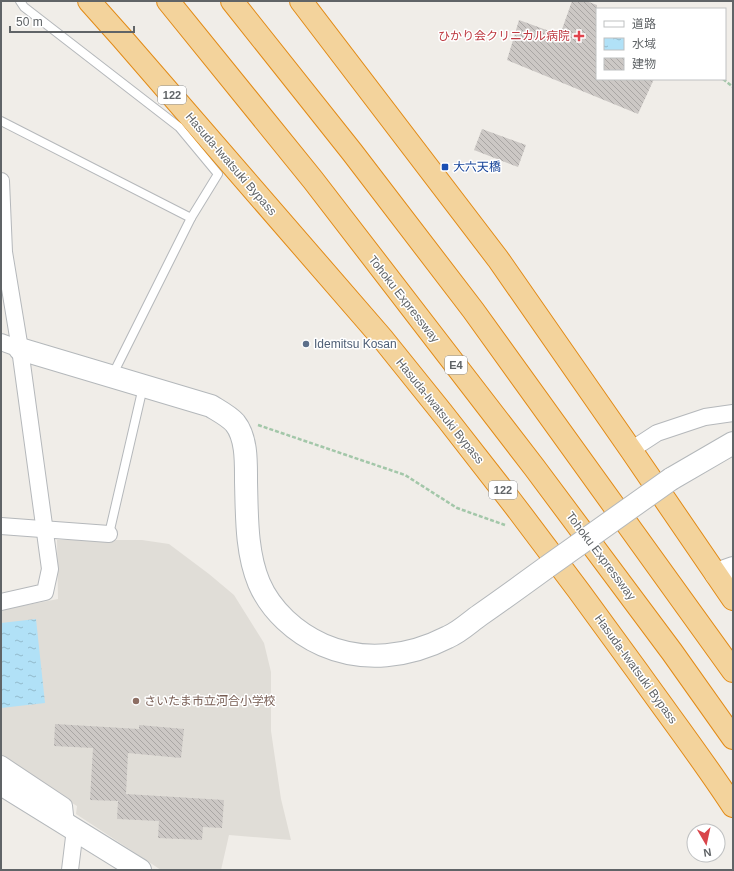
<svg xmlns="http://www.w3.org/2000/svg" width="734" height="871" font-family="Helvetica,'Noto Sans JP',sans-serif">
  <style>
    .education { fill: #e0ddd7 }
    .water { fill: url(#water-ripples) }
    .building { fill: url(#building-back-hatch) }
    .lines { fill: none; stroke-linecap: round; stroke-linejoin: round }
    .lane-casing { stroke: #b5b8bb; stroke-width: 10 }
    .street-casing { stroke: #b5b8bb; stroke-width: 18 }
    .secondary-casing { stroke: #b4b8bb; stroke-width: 24 }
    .highway-casing { stroke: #e28b17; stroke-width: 24 }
    .path { stroke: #a3c7a9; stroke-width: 2.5; stroke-dasharray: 4 2; stroke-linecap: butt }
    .lane { stroke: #fff; stroke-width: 8 }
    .street { stroke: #fff; stroke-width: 16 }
    .secondary { stroke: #fff; stroke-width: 22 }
    .highway { stroke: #f3d39c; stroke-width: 22 }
    .secondary-bridge-casing { stroke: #b4b8bb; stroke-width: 24; stroke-linecap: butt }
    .secondary-bridge { stroke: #fff; stroke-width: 22 }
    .health-dot { fill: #e0444e; stroke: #fff; stroke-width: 1.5 }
    .transit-dot { fill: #1a4fb4; stroke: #fff; stroke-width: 1.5 }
    .service-dot { fill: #5c6f8a; stroke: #fff; stroke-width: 1.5 }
    .education-dot { fill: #8d6e63; stroke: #fff; stroke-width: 1.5 }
    .labels { text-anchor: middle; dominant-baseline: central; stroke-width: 3; stroke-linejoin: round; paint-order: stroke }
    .shield { fill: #fff; stroke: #909295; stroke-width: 1 }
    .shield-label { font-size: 11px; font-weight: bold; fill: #606467 }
    .health-label { font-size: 12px; fill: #be3a42; stroke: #fff; text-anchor: end }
    .street-label { font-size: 12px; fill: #606467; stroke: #fff }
    .transit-label { font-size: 12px; fill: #164399; stroke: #fff; text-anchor: start }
    .service-label { font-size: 12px; fill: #4e5e75; stroke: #fff; text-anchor: start }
    .education-label { font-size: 12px; fill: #785e54; stroke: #fff; text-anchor: start }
  </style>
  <defs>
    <pattern id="water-ripples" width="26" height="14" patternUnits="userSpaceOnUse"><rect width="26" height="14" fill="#b1e1f7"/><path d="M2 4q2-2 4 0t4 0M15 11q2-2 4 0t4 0" fill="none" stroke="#93bacc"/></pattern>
    <pattern id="building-back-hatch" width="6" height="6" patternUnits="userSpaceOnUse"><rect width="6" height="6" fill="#ccc8c5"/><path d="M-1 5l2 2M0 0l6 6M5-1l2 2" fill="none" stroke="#a9a6a4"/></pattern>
  </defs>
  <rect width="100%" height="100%" fill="#f0ede8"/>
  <path class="education" d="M 57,540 L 142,540 L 169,544 L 209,574 L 234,595 L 264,643 L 271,672 L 271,731 L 281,799 L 291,840 L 229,835 L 221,870 L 161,870 L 76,814 L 77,806 L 1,759 L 1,610 L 58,599 Z"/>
  <path class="water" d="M 36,619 L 45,703 L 1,708 L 1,623 Z"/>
  <g class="building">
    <path d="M 572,1 L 586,1 L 597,5 L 597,79 L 654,79 L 638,114 L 507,60 L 519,20 L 560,35 Z"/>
    <path d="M 482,129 L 526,145 L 518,167 L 474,150 Z"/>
    <path d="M 55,724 L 139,729 L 139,725 L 184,729 L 181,758 L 128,753 L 126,794 L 224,800 L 222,828 L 203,827 L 202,840 L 158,838 L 159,821 L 117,819 L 118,801 L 90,800 L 93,748 L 54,746 Z"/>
  </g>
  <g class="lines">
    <g class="lane-casing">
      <g id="lane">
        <path d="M 1,121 L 191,218 L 218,174 L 179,127 L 24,7 L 20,1"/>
        <path d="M 112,376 L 191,218"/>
        <path d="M 109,534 L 143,387"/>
      </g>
    </g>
    <g class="street-casing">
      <g id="street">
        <path d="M 1,181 L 4,252 L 20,349 L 50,569 L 45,592 L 1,602"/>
        <path d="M 1,342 L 20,349"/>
        <path d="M 631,450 L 657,433 L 705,417 L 733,413"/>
        <path d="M 1,526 L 109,534"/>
        <path d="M 1,764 L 64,806 L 66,824"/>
        <path d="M 70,870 L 75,829"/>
      </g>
    </g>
    <g class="secondary-casing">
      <g id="secondary">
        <path d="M 20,349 L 211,406 C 219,411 229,416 235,423 C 247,438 246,463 246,482 C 247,515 246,552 259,583 C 271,611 296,633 323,645 C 364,663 409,657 448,637 C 460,632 470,622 480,615 C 503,599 525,583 547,567"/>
        <path d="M 671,479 L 733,443"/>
        <path d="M 716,574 L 733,568"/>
        <path d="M 1,784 L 140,870"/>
      </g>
    </g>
    <g class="highway-casing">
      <g id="highway">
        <path d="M 89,1 L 122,38 L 382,338 C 471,447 556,558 638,672 C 670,717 703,760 733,806"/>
        <path d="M 168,1 L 313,180 L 534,467 L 672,652 L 733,738"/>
        <path d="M 232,1 L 352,152 L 473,310 L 733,671"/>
        <path d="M 301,1 L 498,259 L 631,450 L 733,599"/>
      </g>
    </g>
    <g class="path">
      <path d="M 723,79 L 733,87"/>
      <path d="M 258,425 L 405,475 L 457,508 L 505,525"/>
    </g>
    <use href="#lane" class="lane"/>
    <use href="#street" class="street"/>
    <use href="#secondary" class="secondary"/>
    <use href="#highway" class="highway"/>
    <g class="secondary-bridge-casing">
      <path id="secondary-bridge" d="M 547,567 L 671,479"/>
    </g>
    <use href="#secondary-bridge" class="secondary-bridge"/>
  </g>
  <path class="health-dot" d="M577 30h4v4h4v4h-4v4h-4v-4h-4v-4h4z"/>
  <rect class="transit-dot" x="441" y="163" width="8" height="8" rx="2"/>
  <circle class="service-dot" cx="306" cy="344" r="4"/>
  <circle class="education-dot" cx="136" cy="701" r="4"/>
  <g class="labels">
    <g class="shield">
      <rect x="158" y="86" width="28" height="18" rx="3"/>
      <rect x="445" y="356" width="22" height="18" rx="3"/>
      <rect x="489" y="481" width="28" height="18" rx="3"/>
    </g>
    <g class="shield-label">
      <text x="172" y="95">122</text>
      <text x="456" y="365">E4</text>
      <text x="503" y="490">122</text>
    </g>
    <g class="health-label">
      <text x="570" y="36">ひかり会クリニカル病院</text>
    </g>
    <g class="street-label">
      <text transform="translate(231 164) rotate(49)">Hasuda-Iwatsuki Bypass</text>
      <text transform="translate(404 299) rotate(52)">Tohoku Expressway</text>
      <text transform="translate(440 411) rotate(51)">Hasuda-Iwatsuki Bypass</text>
      <text transform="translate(601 556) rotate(53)">Tohoku Expressway</text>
      <text transform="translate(636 669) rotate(54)">Hasuda-Iwatsuki Bypass</text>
    </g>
    <g class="transit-label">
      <text x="453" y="167">大六天橋</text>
    </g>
    <g class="service-label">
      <text x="314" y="344">Idemitsu Kosan</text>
    </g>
    <g class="education-label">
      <text x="144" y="701">さいたま市立河合小学校</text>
    </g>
  </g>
  <rect width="734" height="871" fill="none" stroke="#606467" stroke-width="4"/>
  <rect x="596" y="8" width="130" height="72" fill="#ffffff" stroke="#bfc1c2"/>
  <rect x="604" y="21" width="20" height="6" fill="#ffffff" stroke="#bfc1c2"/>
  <text x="632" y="28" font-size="12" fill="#606467">道路</text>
  <rect x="604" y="38" width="20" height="12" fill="url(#water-ripples)" stroke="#bfc1c2"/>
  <text x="632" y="48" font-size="12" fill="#606467">水域</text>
  <rect x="604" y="58" width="20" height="12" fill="url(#building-back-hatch)" stroke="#bfc1c2"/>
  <text x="632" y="68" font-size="12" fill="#606467">建物</text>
  <g transform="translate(706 843) rotate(171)"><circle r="19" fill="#ffffff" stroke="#bfc1c2"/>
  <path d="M0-3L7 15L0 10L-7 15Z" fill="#d9454a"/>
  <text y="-6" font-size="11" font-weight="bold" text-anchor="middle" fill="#606467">N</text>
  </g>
  <path d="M10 26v6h124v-6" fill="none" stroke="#606467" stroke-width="2"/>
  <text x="16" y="26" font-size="12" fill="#606467" stroke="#ffffff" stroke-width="3" paint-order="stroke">50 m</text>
</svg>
